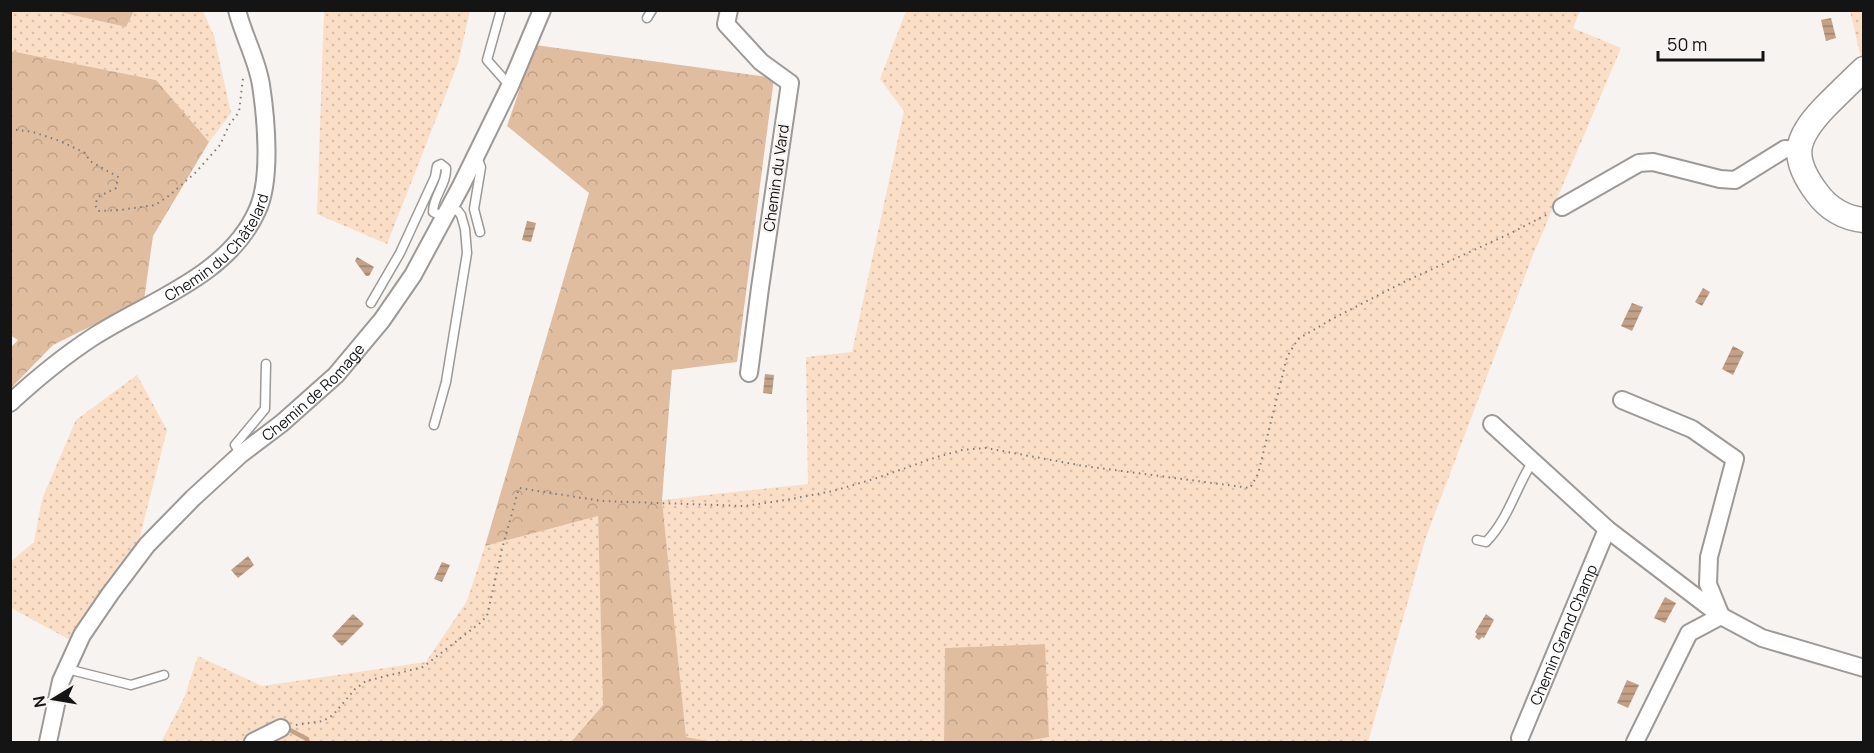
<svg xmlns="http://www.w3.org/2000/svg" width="1874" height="753" font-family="Manrope,sans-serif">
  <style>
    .grass { fill: url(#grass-dots) }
    .forest { fill: url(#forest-crowns) }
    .water { fill: url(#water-rules) }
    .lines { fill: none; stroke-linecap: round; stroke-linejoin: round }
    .stream { stroke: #c4a185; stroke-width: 4.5 }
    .lane-casing { stroke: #9c9997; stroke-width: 11 }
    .street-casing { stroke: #9c9997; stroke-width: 20 }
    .secondary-casing { stroke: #9c9997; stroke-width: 27 }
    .path { stroke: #7d7c7a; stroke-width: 2; stroke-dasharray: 1.5 4.5; stroke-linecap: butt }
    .lane { stroke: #fff; stroke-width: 8 }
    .street { stroke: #fff; stroke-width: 16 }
    .secondary { stroke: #fff; stroke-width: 24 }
    .labels { text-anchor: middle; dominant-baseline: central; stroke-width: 4.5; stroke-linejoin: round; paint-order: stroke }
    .street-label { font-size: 15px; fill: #151414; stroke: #f6f3f0 }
  </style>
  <defs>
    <pattern id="grass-dots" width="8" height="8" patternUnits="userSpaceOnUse" patternTransform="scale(1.5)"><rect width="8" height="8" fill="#fbdec6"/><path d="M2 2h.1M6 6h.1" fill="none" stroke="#d6bea9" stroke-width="1.8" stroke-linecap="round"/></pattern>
    <pattern id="forest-crowns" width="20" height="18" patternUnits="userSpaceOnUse" patternTransform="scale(1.5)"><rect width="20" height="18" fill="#e1bda0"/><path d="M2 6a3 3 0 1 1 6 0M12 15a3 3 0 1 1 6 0" fill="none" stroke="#c0a289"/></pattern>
    <pattern id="water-rules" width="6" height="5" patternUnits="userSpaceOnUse" patternTransform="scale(1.5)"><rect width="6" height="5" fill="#c4a185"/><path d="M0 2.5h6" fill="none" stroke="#9e826c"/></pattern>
  </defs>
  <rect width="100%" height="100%" fill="#f6f3f0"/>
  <g class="grass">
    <path d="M 10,11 L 55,11 L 126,27 L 134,11 L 203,11 L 214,36 L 231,113 L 209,142 L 156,80 L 11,51 Z"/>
    <path d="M 324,11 L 470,11 L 458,63 L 387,244 L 317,214 Z"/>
    <path d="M 906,11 L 1580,11 L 1573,28 L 1621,48 L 1533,255 L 1426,537 L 1368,742 L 1021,742 L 1049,737 L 1044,644 L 945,648 L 944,742 L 714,742 L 686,737 L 662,500 L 808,484 L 806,357 L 852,352 L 904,111 L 880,79 Z"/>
    <path d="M 1850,11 L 1863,11 L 1863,67 Z"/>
    <path d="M 137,375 L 167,430 L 136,552 L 72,641 L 11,608 L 10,562 L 34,542 L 42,499 L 76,420 Z"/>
    <path d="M 598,516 L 603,705 L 571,742 L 161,742 L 184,698 L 198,656 L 262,686 L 426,662 L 467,601 L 485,546 Z"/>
  </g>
  <g class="forest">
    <path d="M 55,11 L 134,11 L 126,27 Z"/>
    <path d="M 535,45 L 774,78 L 737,362 L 672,370 L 662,500 L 686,737 L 714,742 L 571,742 L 603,705 L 598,516 L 485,546 L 589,193 L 507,126 Z"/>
    <path d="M 11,51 L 156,80 L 209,142 L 153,236 L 144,300 L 53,345 L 11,388 L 11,347 L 18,340 L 10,335 Z"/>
    <path d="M 1045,644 L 1049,737 L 1021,742 L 944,742 L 945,648 Z"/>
  </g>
  <g class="water">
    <path d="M 1831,18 L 1836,38 L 1826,41 L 1821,20 Z"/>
    <path d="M 527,221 L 536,223 L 531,242 L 522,240 Z"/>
    <path d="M 357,257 L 374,267 L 369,276 L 366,276 L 355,261 Z"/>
    <path d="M 1703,288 L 1710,292 L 1702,306 L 1695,302 Z"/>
    <path d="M 1632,303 L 1643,307 L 1632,331 L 1621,326 Z"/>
    <path d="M 1733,346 L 1744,352 L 1733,375 L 1722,369 Z"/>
    <path d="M 765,374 L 774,375 L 772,394 L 763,393 Z"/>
    <path d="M 248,556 L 254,565 L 238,578 L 231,570 Z"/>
    <path d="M 442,562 L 450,565 L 442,582 L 434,579 Z"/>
    <path d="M 1665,597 L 1676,603 L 1665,623 L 1654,618 Z"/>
    <path d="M 353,614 L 364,624 L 342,646 L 332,636 Z"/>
    <path d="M 1486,614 L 1494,620 L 1484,638 L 1482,637 L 1479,640 L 1475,637 L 1477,634 L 1475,632 Z"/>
    <path d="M 1627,680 L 1639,685 L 1628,708 L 1617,703 Z"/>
  </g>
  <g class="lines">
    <path class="stream" d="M 288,729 L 307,739 L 307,742"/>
    <g class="lane-casing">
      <g id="lane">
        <path d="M 501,10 L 487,60 L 510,86"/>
        <path d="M 647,18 L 652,10"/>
        <path d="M 476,155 L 481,167 L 474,209 L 480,232"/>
        <path d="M 371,303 L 400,253 L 435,177 L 437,166 L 441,164 L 446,168 C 447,184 433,196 433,212 L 442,216 L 450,209 L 458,211 L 461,215 L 465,229 L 467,253 L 446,382 L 434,425"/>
        <path d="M 241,454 L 235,445 L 265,409 L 266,364"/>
        <path d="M 1477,540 L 1486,542 C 1508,520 1516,487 1533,461"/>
        <path d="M 67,669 L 131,685 L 164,675"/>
      </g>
    </g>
    <g class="street-casing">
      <g id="street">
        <path d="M 729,10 L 726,24 L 761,62 L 790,83 L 760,288 L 749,373"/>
        <path d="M 1562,207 L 1639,163 L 1653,162 L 1720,179 L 1735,180 L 1785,149 L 1799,150"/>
        <path d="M 1622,400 L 1692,429 L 1735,459 L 1709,557 L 1708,584 L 1721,616 L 1689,633 L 1635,742"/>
        <path id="s1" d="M 10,403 C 36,379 64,356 93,337 C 149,301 228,276 257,211 C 272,180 266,118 261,85 C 257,59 243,35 237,10"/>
        <path d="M 1492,424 L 1607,529 L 1721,616 L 1762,638 L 1864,668"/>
        <path id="s2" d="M 1520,738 L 1607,529"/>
        <path id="s3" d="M 48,742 L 61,681 L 82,635 L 110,594 L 147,545 L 193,498 L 241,454 L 282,423 L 336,375 L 382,320 L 413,275 L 461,186 L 510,86 L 542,10"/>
        <path d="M 253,742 L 281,728"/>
      </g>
    </g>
    <g class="secondary-casing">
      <path id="secondary" d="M 1864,69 C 1850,82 1837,95 1824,108 C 1795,139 1790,157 1817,193 C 1828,208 1844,218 1864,220"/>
    </g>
    <g class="path">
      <path d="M 10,129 L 33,132 L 60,141 L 85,153 L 90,161 L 118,177 L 116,188 L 98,197 L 95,205 L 98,211 L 120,210 L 155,205 L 170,195 L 196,172 L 220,145 L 229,125 L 239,112 L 243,78"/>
      <path d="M 296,725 L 323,721 L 333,715 L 355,689 L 366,681 L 423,667 L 480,623 L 487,616 L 502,549 L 519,488 L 602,501 L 744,506 L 786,500 L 833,491 L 877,478 L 937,457 L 962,450 L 986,448 L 1084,466 L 1250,488 L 1258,474 L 1287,357 L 1298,339 L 1332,319 L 1404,282 L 1509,234 L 1548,214"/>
    </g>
    <use href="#lane" class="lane"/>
    <use href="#street" class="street"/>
    <use href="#secondary" class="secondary"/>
  </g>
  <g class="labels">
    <g class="street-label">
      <text transform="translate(776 178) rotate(-82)">Chemin du Vard</text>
      <text stroke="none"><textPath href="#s1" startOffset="262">Chemin du Châtelard</textPath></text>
      <text stroke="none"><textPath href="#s3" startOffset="450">Chemin de Romage</textPath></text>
      <text stroke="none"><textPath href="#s2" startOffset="112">Chemin Grand Champ</textPath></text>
    </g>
  </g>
  <rect width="1874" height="753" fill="none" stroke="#151414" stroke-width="24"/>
  <g transform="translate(54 699) rotate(259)" stroke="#f6f3f0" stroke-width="4.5" paint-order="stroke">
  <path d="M0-4.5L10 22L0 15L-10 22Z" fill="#151414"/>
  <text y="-9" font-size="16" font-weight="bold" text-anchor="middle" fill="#151414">N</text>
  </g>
  <path d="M1658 51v9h105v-9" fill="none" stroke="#151414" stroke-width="3"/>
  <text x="1667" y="51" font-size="18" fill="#151414" stroke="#f6f3f0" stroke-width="4.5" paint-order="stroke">50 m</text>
</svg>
